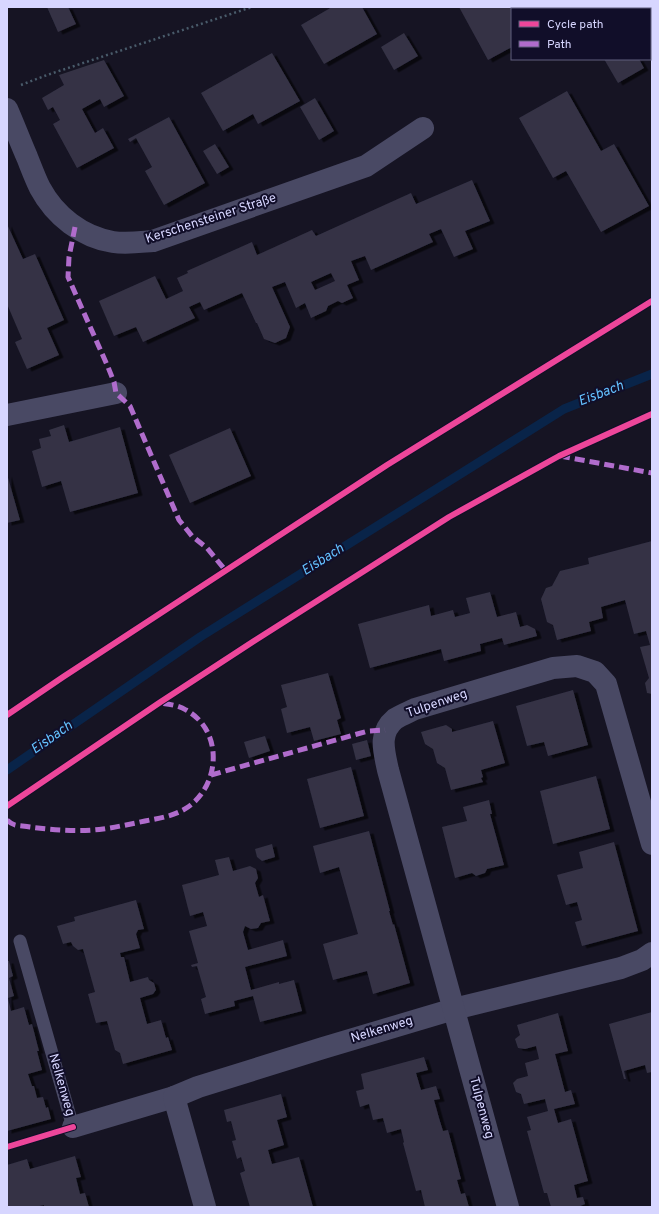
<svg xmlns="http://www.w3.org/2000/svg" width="659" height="1214" font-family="Overpass,sans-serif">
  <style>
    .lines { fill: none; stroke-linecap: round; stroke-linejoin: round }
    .stream { stroke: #092449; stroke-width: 9 }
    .building { fill: #343245; fill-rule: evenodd; filter: url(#shadow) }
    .path { stroke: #495b6a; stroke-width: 2.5; stroke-dasharray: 2 3; stroke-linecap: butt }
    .lane { stroke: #494964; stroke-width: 13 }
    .street { stroke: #494964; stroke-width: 22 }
    .quiet { stroke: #b06ccc; stroke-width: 5; stroke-dasharray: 10 5; stroke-linecap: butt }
    .cycleway-casing { stroke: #110e29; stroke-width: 8 }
    .cycleway { stroke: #ed469a; stroke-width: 6 }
    .labels { text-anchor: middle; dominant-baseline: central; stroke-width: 4; stroke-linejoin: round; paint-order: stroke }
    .street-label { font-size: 13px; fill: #d7d6ff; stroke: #110e29 }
    .water-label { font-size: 14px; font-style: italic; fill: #64c2ff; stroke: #110e29 }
  </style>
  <defs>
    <filter id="shadow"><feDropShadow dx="4.5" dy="2.5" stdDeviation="0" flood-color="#0009"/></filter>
  </defs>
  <rect width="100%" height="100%" fill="#161423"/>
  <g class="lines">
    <path class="stream" d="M 7,770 L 200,637 L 564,409 L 652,374"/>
  </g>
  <g class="building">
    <path d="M 47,7 L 68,7 L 76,24 L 58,32 Z"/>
    <path d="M 332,7 L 362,7 L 377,34 L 324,64 L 301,25 Z"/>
    <path d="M 459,7 L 522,7 L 524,9 L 512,9 L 512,47 L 488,60 Z"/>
    <path d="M 574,7 L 609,7 L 610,9 L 576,9 Z"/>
    <path d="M 404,33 L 418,56 L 394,70 L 381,47 Z"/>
    <path d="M 272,53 L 300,101 L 258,124 L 253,114 L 223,131 L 201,93 Z"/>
    <path d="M 604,59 L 639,59 L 644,68 L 618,83 Z"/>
    <path d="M 104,60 L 124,96 L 104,107 L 100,99 L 82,109 L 95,133 L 103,128 L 114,148 L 77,168 L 53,124 L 60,120 L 53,107 L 48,110 L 42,98 L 64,85 L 59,75 Z"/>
    <path d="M 567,91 L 601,151 L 614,144 L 649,206 L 601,232 L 566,171 L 553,178 L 519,118 Z"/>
    <path d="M 315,98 L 334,131 L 319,140 L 300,107 Z"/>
    <path d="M 169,117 L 205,183 L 164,205 L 145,171 L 152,167 L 136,138 L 130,142 L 128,139 Z"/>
    <path d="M 215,144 L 229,167 L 217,174 L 203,151 Z"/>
    <path d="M 472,180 L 490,221 L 465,231 L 473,249 L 454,257 L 441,229 L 429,234 L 433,242 L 371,270 L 365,256 L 351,261 L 359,280 L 347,285 L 353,298 L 342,303 L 338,301 L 328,306 L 326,311 L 311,318 L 305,303 L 296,308 L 285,282 L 272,287 L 290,327 L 286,338 L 275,343 L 264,339 L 257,323 L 256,323 L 242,293 L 204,310 L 200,302 L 189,307 L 195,318 L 143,342 L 136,327 L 114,336 L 99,301 L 155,276 L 166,299 L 183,291 L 177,278 L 188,273 L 187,271 L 252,242 L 257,255 L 312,230 L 316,236 L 411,193 L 416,204 ZM 331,273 L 335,281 L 315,290 L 311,282 Z"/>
    <path d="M 7,224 L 23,259 L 35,254 L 64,320 L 47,328 L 59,355 L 27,369 L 15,342 L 22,339 L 7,304 Z"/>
    <path d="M 64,425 L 69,442 L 120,427 L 138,493 L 70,512 L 61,481 L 42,487 L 32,451 L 41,448 L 39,439 L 51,436 L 49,430 Z"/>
    <path d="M 230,428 L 251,476 L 190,503 L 169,455 Z"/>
    <path d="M 7,474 L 20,520 L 7,523 Z"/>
    <path d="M 652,541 L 652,694 L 647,693 L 645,683 L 649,678 L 640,647 L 650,645 L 646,631 L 634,634 L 625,600 L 601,607 L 603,618 L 589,622 L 591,631 L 557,640 L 553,625 L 547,622 L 541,599 L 546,588 L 552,586 L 560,571 L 589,564 L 588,558 Z"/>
    <path d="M 490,592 L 497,617 L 516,612 L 520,627 L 527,625 L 535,629 L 537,636 L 504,645 L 502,638 L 480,644 L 481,651 L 444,661 L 441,649 L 370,668 L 358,624 L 429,605 L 431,616 L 453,610 L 455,617 L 470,613 L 466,598 Z"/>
    <path d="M 328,673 L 341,718 L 337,720 L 341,734 L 314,741 L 310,727 L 287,733 L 281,709 L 287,707 L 281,685 Z"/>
    <path d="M 573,690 L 588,745 L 548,756 L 544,742 L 527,746 L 516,706 Z"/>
    <path d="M 493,721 L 505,763 L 481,770 L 483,777 L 481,778 L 483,782 L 451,790 L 445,768 L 437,763 L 433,749 L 425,744 L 421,732 L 446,725 L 452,729 L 452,732 Z"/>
    <path d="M 265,736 L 270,751 L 249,758 L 244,742 Z"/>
    <path d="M 367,740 L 371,756 L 356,760 L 352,744 Z"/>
    <path d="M 351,767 L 364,816 L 320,828 L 307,779 Z"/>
    <path d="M 596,776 L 610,829 L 553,844 L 540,791 Z"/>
    <path d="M 489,800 L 492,814 L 490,814 L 504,865 L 487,869 L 485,873 L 476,876 L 472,873 L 455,878 L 442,827 L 467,821 L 463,807 Z"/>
    <path d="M 369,831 L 390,911 L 389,911 L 393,925 L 394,924 L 410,983 L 373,994 L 367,971 L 333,980 L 323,944 L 358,934 L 339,867 L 320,873 L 313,846 Z"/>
    <path d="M 614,842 L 638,931 L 582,946 L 575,922 L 582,920 L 577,902 L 566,905 L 557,875 L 583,868 L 579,852 Z"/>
    <path d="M 272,844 L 275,857 L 262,861 L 257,857 L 255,849 Z"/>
    <path d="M 229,857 L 233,871 L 250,866 L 256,869 L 258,878 L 255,883 L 259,897 L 263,895 L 270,921 L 261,923 L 258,928 L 251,929 L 245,926 L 243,932 L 248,950 L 283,940 L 287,956 L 245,967 L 251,990 L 279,982 L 279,984 L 294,980 L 302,1011 L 260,1022 L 253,996 L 234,1001 L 235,1006 L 205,1014 L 201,999 L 206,997 L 197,966 L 192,967 L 191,965 L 198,963 L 189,931 L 207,926 L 203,912 L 190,916 L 182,885 L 219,875 L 215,860 Z"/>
    <path d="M 136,900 L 144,929 L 138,930 L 136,934 L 140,948 L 120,953 L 121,957 L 124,957 L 130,982 L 148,977 L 149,980 L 154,983 L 156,990 L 153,994 L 140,998 L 147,1024 L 161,1020 L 166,1038 L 168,1037 L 172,1050 L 123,1064 L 120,1053 L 115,1050 L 107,1021 L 96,1023 L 88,994 L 95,992 L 83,949 L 78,950 L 73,946 L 71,942 L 63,944 L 57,926 L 75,921 L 74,917 Z"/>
    <path d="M 7,961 L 9,961 L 13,976 L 9,978 L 14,996 L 8,998 L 11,1011 L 24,1007 L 29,1025 L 32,1024 L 39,1051 L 37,1051 L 42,1070 L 28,1074 L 32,1086 L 34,1086 L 37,1098 L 43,1097 L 46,1108 L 48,1107 L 51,1119 L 7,1131 Z"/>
    <path d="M 652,1012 L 652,1072 L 647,1073 L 645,1065 L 624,1071 L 626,1079 L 624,1079 L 609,1024 Z"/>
    <path d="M 558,1013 L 568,1051 L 555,1054 L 565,1092 L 571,1090 L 575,1104 L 554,1109 L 558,1123 L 571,1119 L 588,1181 L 574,1185 L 577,1198 L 583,1197 L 585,1204 L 578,1207 L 551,1207 L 547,1193 L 544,1193 L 527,1131 L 531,1130 L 527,1117 L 548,1111 L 545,1099 L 524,1104 L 521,1094 L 516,1092 L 513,1083 L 517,1079 L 528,1076 L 525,1063 L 539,1059 L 536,1046 L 525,1049 L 518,1048 L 515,1039 L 520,1035 L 517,1025 Z"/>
    <path d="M 424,1057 L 428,1070 L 416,1073 L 421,1090 L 436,1086 L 440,1099 L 434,1100 L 439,1118 L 443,1131 L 448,1130 L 461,1179 L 457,1180 L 461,1194 L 465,1193 L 469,1207 L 425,1207 L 421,1190 L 416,1191 L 403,1143 L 404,1142 L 401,1129 L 387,1133 L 383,1118 L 373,1120 L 369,1104 L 360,1107 L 356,1091 L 364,1089 L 361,1074 Z"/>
    <path d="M 281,1094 L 287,1117 L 277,1120 L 284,1145 L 268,1150 L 272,1164 L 299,1157 L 313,1207 L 250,1207 L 240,1173 L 245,1171 L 241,1157 L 237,1159 L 232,1141 L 236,1140 L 231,1121 L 227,1122 L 224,1110 Z"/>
    <path d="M 75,1156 L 81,1177 L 76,1178 L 80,1194 L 85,1193 L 89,1207 L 44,1207 L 44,1205 L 35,1207 L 7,1207 L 7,1165 L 27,1159 L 30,1169 Z"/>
  </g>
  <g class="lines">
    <g class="path">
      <path d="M 21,85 L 47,75 L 252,7"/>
      <path d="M 7,1147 L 47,1135"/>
    </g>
    <path class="lane" d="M 20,941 L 73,1127"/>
    <g class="street">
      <path d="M 7,109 C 14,125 20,141 27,157 C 31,167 35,178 40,188 C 55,216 82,237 113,242 C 127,244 140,242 153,241 L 366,166 L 423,128"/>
      <path d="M 7,415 L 116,393"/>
      <path d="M 73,1127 L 174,1097"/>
      <path d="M 205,1207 L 174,1097 L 198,1087 L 323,1048 L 454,1009 L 621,968 L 642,960 L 652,953"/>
      <path d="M 508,1207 L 388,770 C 384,751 378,733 395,719 C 401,715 409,712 415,709 L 553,668 L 577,666 L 595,672 L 606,684 L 652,844"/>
    </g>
    <g class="quiet">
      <path d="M 75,227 L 69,257 L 68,277 L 108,367 L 114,382 L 116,393 L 130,406 L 179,520 L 192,536 L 207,548 L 226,571"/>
      <path d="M 560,456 L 652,473"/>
      <path d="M 211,775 L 368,731 L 385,730"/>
      <path d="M 7,820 C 9,822 12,824 15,825 C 19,826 25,826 30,827 C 53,830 80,832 103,829 C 117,827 131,824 145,821 C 160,818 175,816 188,807 C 221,784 223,730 186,710 C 178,705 168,704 159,703"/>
    </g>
    <g class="cycleway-casing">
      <g id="cycleway">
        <path d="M 7,715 L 63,677 L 387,465 L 652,301"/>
        <path d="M 7,806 L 159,703 L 254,641 L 449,517 L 559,456 L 652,414"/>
        <path d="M 7,1147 L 73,1127"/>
      </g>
    </g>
    <use href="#cycleway" class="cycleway"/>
  </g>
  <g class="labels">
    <g class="street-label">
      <text transform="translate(211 219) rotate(-18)">Kerschensteiner Straße</text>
      <text transform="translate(437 704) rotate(-19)">Tulpenweg</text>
      <text transform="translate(382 1030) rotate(-17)">Nelkenweg</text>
      <text transform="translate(61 1085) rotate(74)">Nelkenweg</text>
      <text transform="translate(481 1108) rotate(75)">Tulpenweg</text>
    </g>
    <g class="water-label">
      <text transform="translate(601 394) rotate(-21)">Eisbach</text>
      <text transform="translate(323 560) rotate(-32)">Eisbach</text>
      <text transform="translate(52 738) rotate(-35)">Eisbach</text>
    </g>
  </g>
  <rect width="659" height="1214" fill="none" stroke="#d7d6ff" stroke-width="16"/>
  <rect x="511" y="8" width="140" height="52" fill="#110e29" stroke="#605e7f"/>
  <rect x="519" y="21" width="20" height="6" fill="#ed469a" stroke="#605e7f"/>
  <text x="547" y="28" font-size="12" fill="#d7d6ff">Cycle path</text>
  <rect x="519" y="41" width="20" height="6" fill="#b06ccc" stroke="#605e7f"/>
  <text x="547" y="48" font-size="12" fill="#d7d6ff">Path</text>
</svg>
